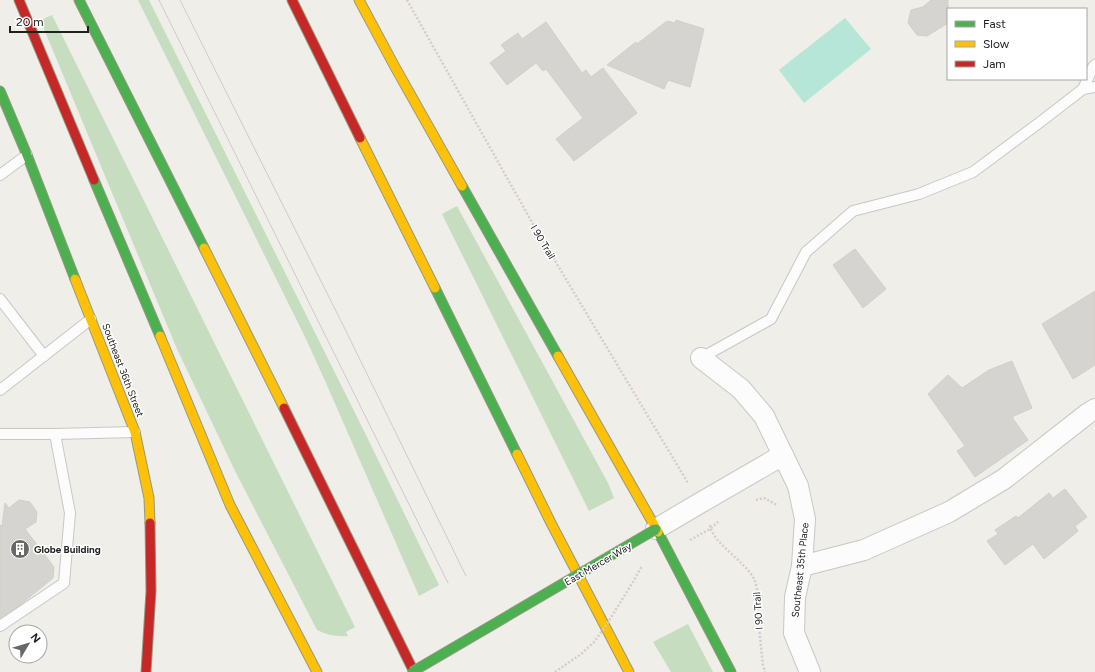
<svg xmlns="http://www.w3.org/2000/svg" width="1095" height="672" font-family="Figtree,sans-serif">
  <style>
    .forest { fill: #c6debf }
    .pitch { fill: #b5e6d7 }
    .building { fill: #d6d4d0; stroke: #d2cfca }
    .lines { fill: none; stroke-linecap: round; stroke-linejoin: round }
    .lane-casing { stroke: #c7c7c5; stroke-width: 12 }
    .street-casing { stroke: #c7c7c5; stroke-width: 22 }
    .fast-casing { stroke: #949980; stroke-width: 11 }
    .slow-casing { stroke: #949980; stroke-width: 11 }
    .jam-casing { stroke: #949980; stroke-width: 11 }
    .path { stroke: #d8ccc8; stroke-width: 2.5; stroke-dasharray: 2 2; stroke-linecap: butt }
    .lane { stroke: #fdfcfc; stroke-width: 10 }
    .street { stroke: #fdfcfc; stroke-width: 20 }
    .fast { stroke: #4caf50; stroke-width: 9 }
    .slow { stroke: #ffc107; stroke-width: 9 }
    .jam { stroke: #c62828; stroke-width: 9 }
    .tram { stroke: #cbcbca; stroke-width: 1 }
    .fast-bridge-casing { stroke: #949980; stroke-width: 11; stroke-linecap: butt }
    .path-bridge { stroke: #d8ccc8; stroke-width: 2.5; stroke-dasharray: 2 2; stroke-linecap: butt }
    .fast-bridge { stroke: #4caf50; stroke-width: 9 }
    .labels { text-anchor: middle; dominant-baseline: central; stroke-width: 3; stroke-linejoin: round; paint-order: stroke }
    .street-label { font-size: 10px; fill: #202020; stroke: #fff }
    .poi-label { font-size: 10px; font-weight: bold; fill: #202020; stroke: #fff; text-anchor: start }
  </style>
  <rect width="100%" height="100%" fill="#efeee9"/>
  <g class="forest">
    <path d="M 138,0 L 149,0 L 366,435 L 439,585 L 419,596 L 326,383 L 306,339 Z"/>
    <path d="M 52,15 L 355,627 L 346,632 L 348,636 C 336,637 327,635 317,630 L 235,471 L 177,349 L 44,29 L 41,20 Z"/>
    <path d="M 457,206 L 608,483 L 614,498 L 589,511 L 442,214 Z"/>
    <path d="M 688,624 L 713,672 L 671,672 L 653,642 Z"/>
  </g>
  <path class="pitch" d="M 845,18 L 871,49 L 804,103 L 779,70 Z"/>
  <g class="building">
    <path d="M 931,0 L 948,0 L 948,23 L 927,36 L 917,35 L 908,23 L 911,10 L 923,7 Z"/>
    <path d="M 676,20 L 704,29 L 690,87 L 668,80 L 664,89 L 607,65 L 636,42 L 637,44 L 667,21 L 675,23 Z"/>
    <path d="M 546,22 L 582,73 L 586,70 L 591,77 L 603,68 L 637,113 L 574,161 L 556,139 L 583,118 L 546,69 L 543,71 L 536,63 L 507,85 L 490,63 L 506,51 L 501,45 L 518,33 L 522,39 Z"/>
    <path d="M 855,249 L 886,289 L 863,308 L 833,265 Z"/>
    <path d="M 1095,291 L 1095,365 L 1073,379 L 1042,324 Z"/>
    <path d="M 1012,361 L 1032,408 L 1012,417 L 1028,440 L 975,477 L 957,451 L 965,446 L 928,394 L 948,375 L 962,388 L 989,370 Z"/>
    <path d="M 1065,489 L 1087,517 L 1075,526 L 1078,531 L 1044,559 L 1033,544 L 1005,565 L 987,541 L 998,534 L 995,530 L 1016,516 L 1018,518 L 1049,493 L 1053,498 Z"/>
    <path d="M 19,500 L 30,502 L 37,512 L 36,522 L 25,529 L 54,567 L 53,578 L 20,605 L 0,618 L 0,525 L 2,526 L 5,503 L 9,508 Z"/>
  </g>
  <g class="lines">
    <g class="lane-casing">
      <g id="lane">
        <path d="M 1083,89 L 1093,67 L 1095,65"/>
        <path d="M 0,175 L 27,155"/>
        <path d="M 0,299 L 44,356"/>
        <path d="M 701,358 L 771,319 L 806,252 L 853,211 L 919,194 L 973,172 L 1039,123 L 1083,89 L 1095,87"/>
        <path d="M 0,390 L 91,319"/>
        <path d="M 0,434 L 55,434 L 135,432"/>
        <path d="M 0,626 L 64,583 L 70,513 L 55,434"/>
      </g>
    </g>
    <g class="street-casing">
      <g id="street">
        <path d="M 701,358 L 741,389 L 764,416 L 798,486 L 805,519 L 802,566 L 795,597 L 794,633 L 810,672"/>
        <path d="M 656,529 L 700,503 L 783,455"/>
        <path d="M 802,566 L 864,550 L 949,512 L 1004,479 L 1087,414 L 1095,409"/>
      </g>
    </g>
    <g class="fast-casing">
      <g id="fast">
        <path d="M 79,0 L 204,248"/>
        <path d="M 0,91 L 27,155 L 75,279"/>
        <path d="M 94,180 L 160,336"/>
        <path d="M 462,186 L 558,356"/>
        <path d="M 435,288 L 517,454"/>
        <path d="M 658,532 L 731,672"/>
      </g>
    </g>
    <g class="slow-casing">
      <g id="slow">
        <path d="M 359,0 L 395,67 L 462,186"/>
        <path d="M 360,138 L 435,288"/>
        <path d="M 204,248 L 284,408"/>
        <path d="M 75,279 L 135,432 L 149,498 L 150,523"/>
        <path d="M 160,336 L 230,505 L 317,672"/>
        <path d="M 558,356 L 658,532"/>
        <path d="M 517,454 L 552,525 L 629,672"/>
      </g>
    </g>
    <g class="jam-casing">
      <g id="jam">
        <path d="M 19,0 L 94,180"/>
        <path d="M 292,0 L 360,138"/>
        <path d="M 284,408 L 414,672"/>
        <path d="M 146,672 L 151,591 L 150,523"/>
      </g>
    </g>
    <g class="path">
      <path d="M 407,0 L 533,224 L 688,483"/>
      <path d="M 756,500 L 764,498 L 777,505"/>
      <path d="M 710,525 C 712,543 746,562 754,579 C 759,589 758,607 758,619 C 760,634 761,649 763,665 L 765,672"/>
      <path d="M 690,540 L 710,529 L 719,521"/>
    </g>
    <use href="#lane" class="lane"/>
    <use href="#street" class="street"/>
    <use href="#fast" class="fast"/>
    <use href="#slow" class="slow"/>
    <use href="#jam" class="jam"/>
    <g class="tram">
      <path d="M 159,0 L 448,583"/>
      <path d="M 180,0 L 343,325 L 466,576"/>
    </g>
    <g class="fast-bridge-casing">
      <path id="fast-bridge" d="M 412,672 L 656,529"/>
    </g>
    <path class="path-bridge" d="M 555,672 L 581,654 L 594,642 L 605,627 L 630,587 L 642,566"/>
    <use href="#fast-bridge" class="fast-bridge"/>
  </g>
  <defs>
    <g id="building-disc" transform="scale(1)"><circle r="9.5" fill="#686866" stroke="#fff"/><path d="M-4-6H4V6H1V3H-1V6H-4ZM-2.5-4.3h1.7v1.8h-1.7ZM.8-4.3h1.7v1.8H.8ZM-2.5-1h1.7V.8h-1.7ZM.8-1h1.7V.8H.8Z" fill="#fff"/></g>
  </defs>
  <g fill-rule="evenodd">
    <use href="#building-disc" x="20" y="549"/>
  </g>
  <g class="labels">
    <g class="street-label">
      <text transform="translate(543 242) rotate(59)">I 90 Trail</text>
      <text transform="translate(123 370) rotate(69)">Southeast 36th Street</text>
      <text transform="translate(598 564) rotate(-30)">East Mercer Way</text>
      <text transform="translate(800 570) rotate(-84)">Southeast 35th Place</text>
      <text transform="translate(758 611) rotate(-94)">I 90 Trail</text>
    </g>
    <g class="poi-label">
      <text x="34" y="549">Globe Building</text>
    </g>
  </g>
  <rect x="947" y="8" width="140" height="72" fill="#ffffff" stroke="#a6a6a6"/>
  <rect x="955" y="21" width="20" height="6" fill="#4caf50" stroke="#a6a6a6"/>
  <text x="983" y="28" font-size="12" fill="#202020">Fast</text>
  <rect x="955" y="41" width="20" height="6" fill="#ffc107" stroke="#a6a6a6"/>
  <text x="983" y="48" font-size="12" fill="#202020">Slow</text>
  <rect x="955" y="61" width="20" height="6" fill="#c62828" stroke="#a6a6a6"/>
  <text x="983" y="68" font-size="12" fill="#202020">Jam</text>
  <g transform="translate(28 644) rotate(52)"><circle r="19" fill="#ffffff" stroke="#a6a6a6"/>
  <path d="M0-3L7 15L0 10L-7 15Z" fill="#686866"/>
  <text y="-6" font-size="11" font-weight="bold" text-anchor="middle" fill="#202020">N</text>
  </g>
  <path d="M10 26v6h78v-6" fill="none" stroke="#202020" stroke-width="2"/>
  <text x="16" y="26" font-size="12" fill="#202020" stroke="#ffffff" stroke-width="3" paint-order="stroke">20 m</text>
</svg>
